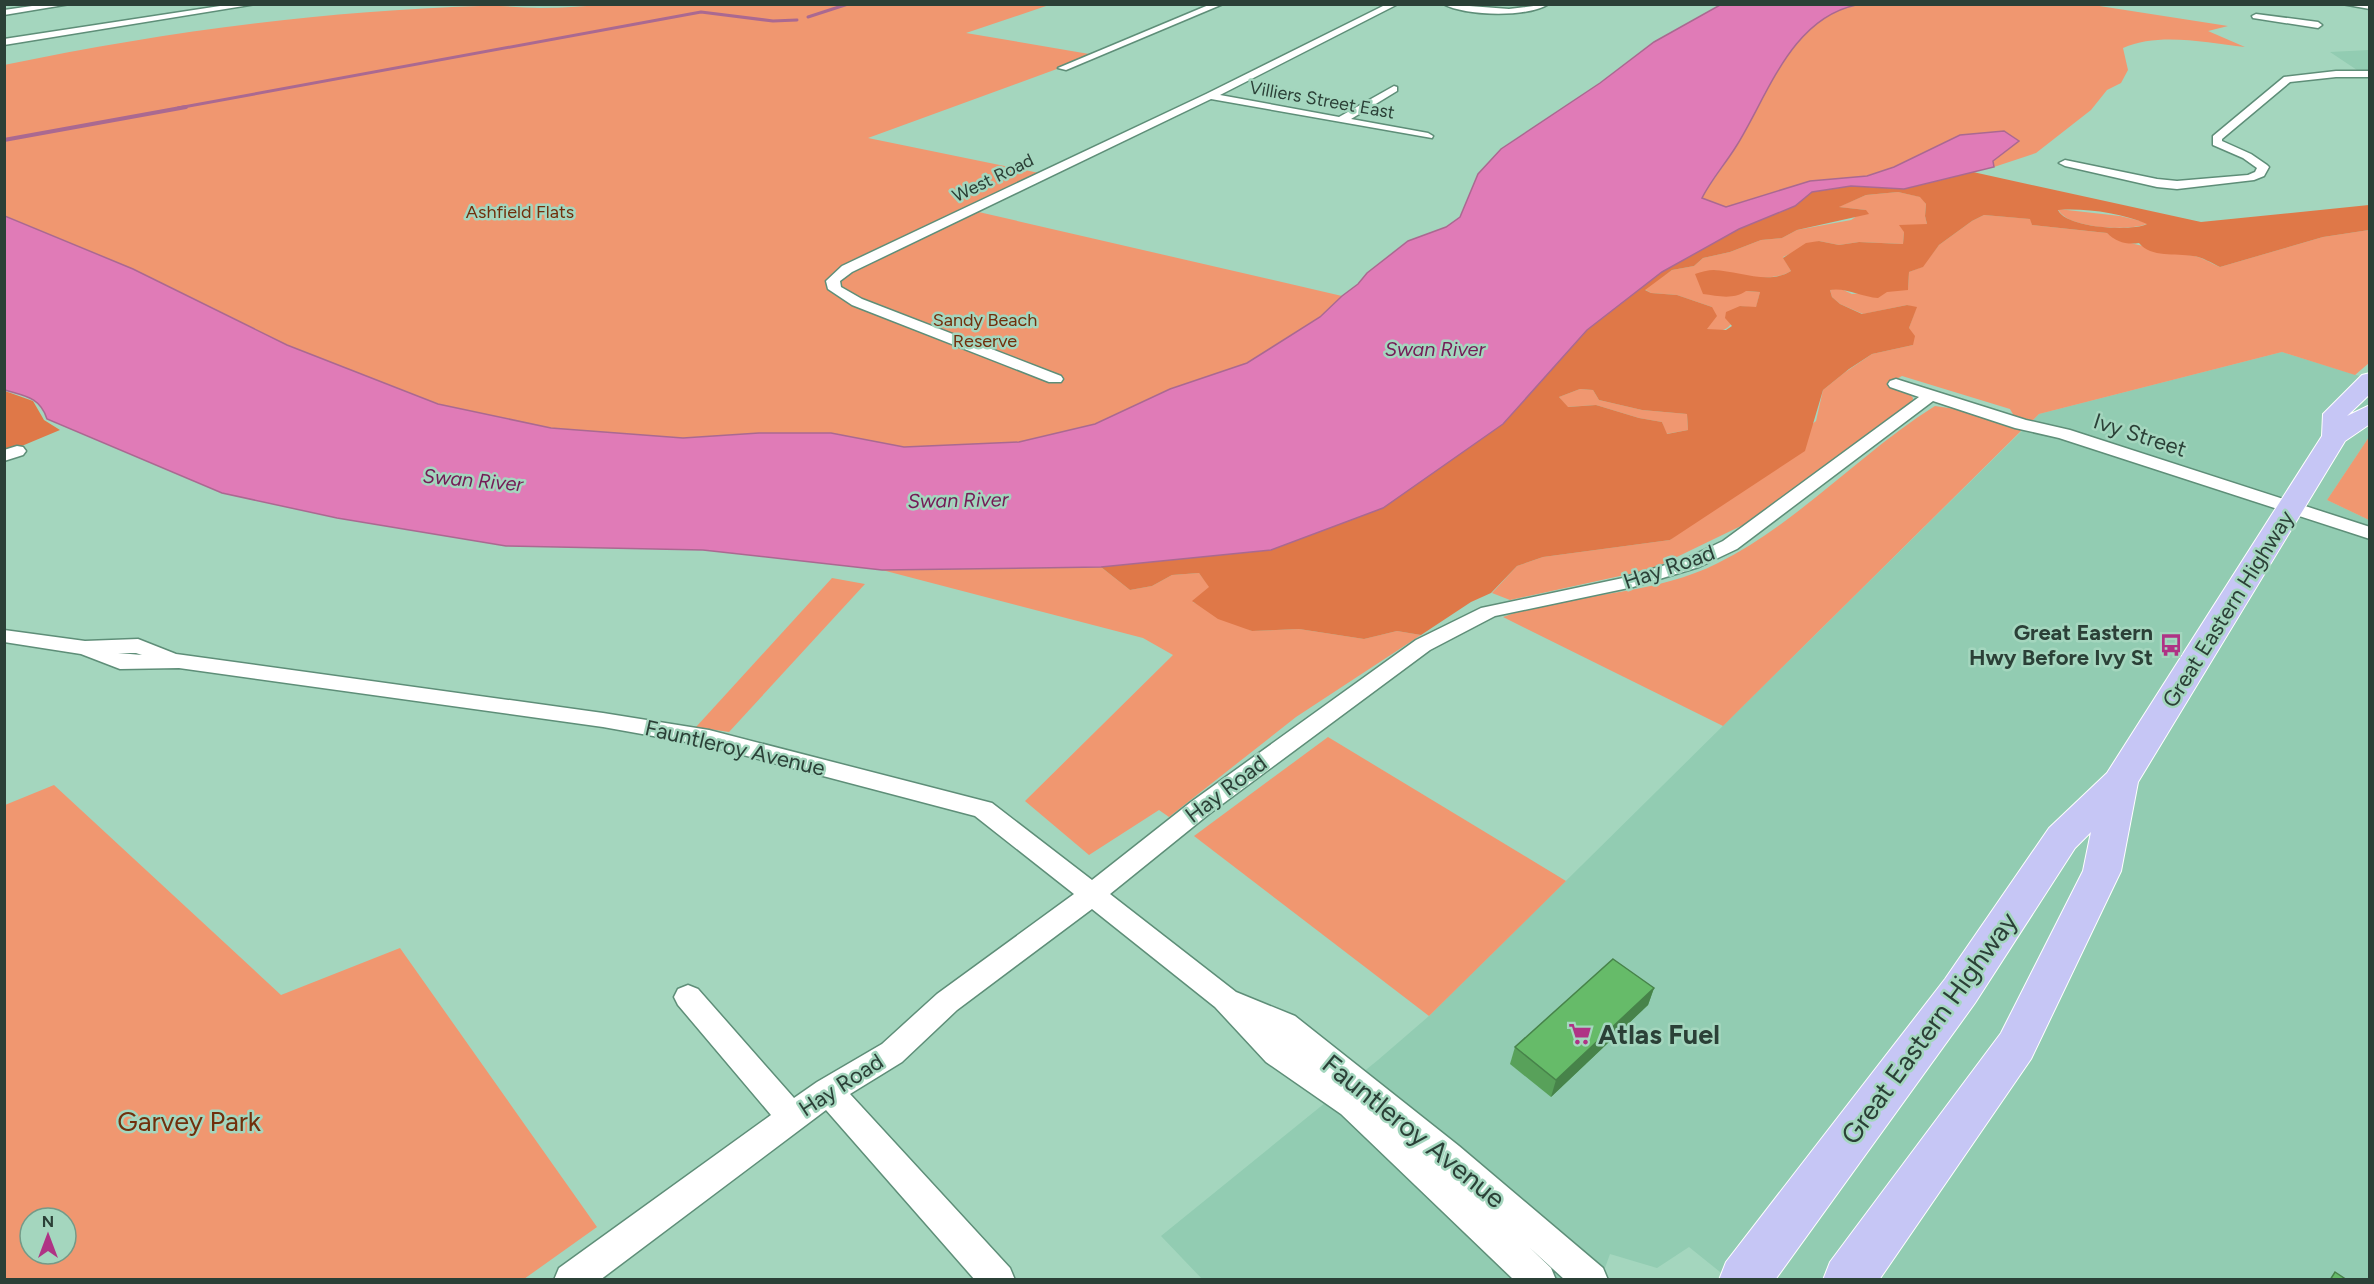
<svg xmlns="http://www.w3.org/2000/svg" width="2374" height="1284" font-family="Figtree,sans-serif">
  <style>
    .built { fill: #92ccb2 }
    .green { fill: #f09770; fill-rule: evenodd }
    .forest { fill: #df7848; fill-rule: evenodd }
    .water { fill: #e07bb7; stroke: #aa6991; stroke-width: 1.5 }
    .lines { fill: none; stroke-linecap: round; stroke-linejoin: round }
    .stream-far1 { stroke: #aa6991; stroke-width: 3 }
    .stream { stroke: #aa6991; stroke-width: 4 }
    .minor-casing { stroke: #5e8e78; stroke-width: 3 }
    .highway-casing { stroke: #fff; stroke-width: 2 }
    .minor { fill: #fff; fill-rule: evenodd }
    .highway { fill: #c6c6f5; fill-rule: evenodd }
    .wall { fill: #58a15a }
    .shaded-wall { fill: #47834a }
    .building { fill: #66bb69; stroke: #47834a; stroke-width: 1.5 }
    .labels { text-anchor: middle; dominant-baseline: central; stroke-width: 5; stroke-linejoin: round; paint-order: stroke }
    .far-street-label { font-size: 18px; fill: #2b4037; stroke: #a4d6be }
    .far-park-label { font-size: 18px; fill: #712f0c; stroke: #a4d6be }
    .far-water-label { font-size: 20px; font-style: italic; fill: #741b56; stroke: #a4d6be }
    .street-label { font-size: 22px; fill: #2b4037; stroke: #a4d6be }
    .poi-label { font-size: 22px; font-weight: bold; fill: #2b4037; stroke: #a4d6be; text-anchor: end }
    .near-street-label { font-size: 27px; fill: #2b4037; stroke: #a4d6be }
    .near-poi-label { font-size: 27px; font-weight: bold; fill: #2b4037; stroke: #a4d6be; text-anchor: start }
    .near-park-label { font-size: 27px; fill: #712f0c; stroke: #a4d6be }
  </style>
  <rect width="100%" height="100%" fill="#a4d6be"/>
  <g class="built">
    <path d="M 2369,50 L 2369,73 L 2360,72 L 2330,52 Z"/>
    <path d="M 2282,352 L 2369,379 L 2369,437 L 2327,500 L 2369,520 L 2369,1279 L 1730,1280 L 1689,1247 L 1657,1268 L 1610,1254 L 1601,1279 L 1203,1280 L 1161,1236 L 1378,1060 L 1429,1016 L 2039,414 Z"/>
  </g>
  <g class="green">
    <path d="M 612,4 L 1049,5 L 966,33 L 1095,55 L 868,138 L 1044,174 L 970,210 L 1342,296 L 1320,317 L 1247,363 L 1170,389 L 1095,424 L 1019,442 L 904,447 L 831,433 L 759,433 L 683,438 L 551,428 L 438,404 L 287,345 L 133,269 L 5,216 L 4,65 C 162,32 320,11 481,6 C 500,5 520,8 540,8 C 564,8 588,6 612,4 Z"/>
    <path d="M 1856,4 L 2093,5 L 2228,26 L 2208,31 L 2245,47 C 2206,43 2160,32 2123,48 L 2128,70 L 2121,83 L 2107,90 L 2091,110 L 2036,153 L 1994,167 L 1993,161 L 1960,135 L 1894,167 L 1867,176 L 1784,189 L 1726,207 L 1701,198 C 1713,180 1726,163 1737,145 C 1768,95 1791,19 1856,4 Z"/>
    <path d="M 1898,192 L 1921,197 L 1926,204 L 1925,216 L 1927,224 L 1904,232 L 1903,244 L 1859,242 L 1839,245 L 1819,241 L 1783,257 L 1791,271 C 1770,284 1735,274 1713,270 L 1746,291 L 1760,292 L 1756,308 L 1740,306 C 1733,323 1728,336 1707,329 L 1712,307 L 1677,295 L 1651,293 L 1644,289 L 1672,270 L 1694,266 L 1703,258 L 1730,252 L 1761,240 L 1782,238 L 1797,230 L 1851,220 L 1866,210 L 1838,207 L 1866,195 Z"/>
    <path d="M 2058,209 L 2120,216 L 2149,223 C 2132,232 2066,229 2058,209 Z"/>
    <path d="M 1984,215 L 2031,219 L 2032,225 L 2107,233 C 2117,243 2177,253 2194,256 C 2202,257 2212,264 2220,267 L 2323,237 L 2369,230 L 2369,363 L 2355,375 L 2282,352 L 2039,414 L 2031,422 L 2014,416 L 2010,409 L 1902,376 L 1887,384 L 1907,391 L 1913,398 L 1912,406 L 1745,524 L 1652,569 L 1510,600 L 1492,593 L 1517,566 L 1543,557 L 1670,540 L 1816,421 L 1823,390 L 1844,373 L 1872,354 L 1913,345 L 1909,328 L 1916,308 L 1907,305 L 1863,314 L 1840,304 L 1832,297 L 1830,290 L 1839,288 L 1852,294 L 1908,289 L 1909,272 L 1922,267 L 1939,245 L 1972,221 Z"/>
    <path d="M 1580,389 L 1593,390 L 1599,400 L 1642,410 L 1687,414 L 1688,430 L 1666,434 L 1662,422 L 1639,418 L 1596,405 L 1567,407 L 1559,397 Z"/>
    <path d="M 1935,406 L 1969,411 L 2024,428 L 1723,726 L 1503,617 C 1573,592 1651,597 1718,563 C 1798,523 1860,453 1935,406 Z"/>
    <path d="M 2369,437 L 2369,520 L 2327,500 Z"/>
    <path d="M 1101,567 L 1130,590 L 1152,586 L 1172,575 L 1199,573 L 1210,587 L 1193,602 L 1252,631 L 1299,629 L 1364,639 L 1397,631 L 1421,635 L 1296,717 L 1169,817 L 1159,810 L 1089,855 L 1025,801 L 1173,655 L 1143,638 L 882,570 Z"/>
    <path d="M 832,578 L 865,584 L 729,732 L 696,727 Z"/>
    <path d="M 1328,737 L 1566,881 L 1429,1016 L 1194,836 Z"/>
    <path d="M 54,785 L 281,995 L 400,948 L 597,1227 L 524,1279 L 5,1279 L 5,805 ZM 30,1218 L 66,1218 L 66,1254 L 30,1254 Z"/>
  </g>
  <g class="forest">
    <path d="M 1973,172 L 2201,222 L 2369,205 L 2369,230 L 2323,237 L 2220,267 C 2212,263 2202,257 2193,256 C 2176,253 2151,258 2139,243 C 2127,245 2116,242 2107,233 L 2032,225 L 2030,219 L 1984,215 L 1972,221 L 1939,245 L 1923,267 L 1909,272 L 1908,290 L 1887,292 L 1878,298 C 1862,297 1845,287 1830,290 L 1832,297 L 1840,304 L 1862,314 L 1907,305 L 1917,307 L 1909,328 L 1915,336 L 1913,345 L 1872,354 L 1849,369 L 1823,390 L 1805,451 L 1670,540 L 1543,557 L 1517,566 L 1491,593 L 1471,602 L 1421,635 L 1397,631 L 1364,639 L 1299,629 L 1252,631 L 1218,619 L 1192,601 L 1209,587 L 1199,573 L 1172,575 L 1152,586 L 1130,590 L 1101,567 L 1271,550 L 1503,424 L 1587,330 L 1662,272 L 1739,229 L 1795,206 L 1812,192 L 1851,186 L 1904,189 ZM 1898,192 L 1920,197 L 1926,204 L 1925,216 L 1927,224 L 1899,225 L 1904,232 L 1903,244 L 1859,242 L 1839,245 L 1819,241 L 1806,243 L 1783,258 L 1791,271 C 1769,285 1738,271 1714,270 C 1708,270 1701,272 1695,274 L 1703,294 C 1718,296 1733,300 1746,291 L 1760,292 L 1756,307 L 1740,306 L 1726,312 L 1725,318 L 1732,326 L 1726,330 L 1707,329 L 1717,316 L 1712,307 L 1677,295 L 1651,293 L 1645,290 L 1672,270 L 1694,266 L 1703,258 L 1730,252 L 1761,240 L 1782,238 L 1797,230 L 1869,214 L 1866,210 L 1839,207 L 1866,195 ZM 2058,210 C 2086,208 2121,213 2147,224 C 2131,232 2066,228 2058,210 ZM 1580,389 L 1593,390 L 1599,400 L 1642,410 L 1687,414 L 1688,430 L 1667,434 L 1662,422 L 1639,418 L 1596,405 L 1568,407 L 1559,397 Z"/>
    <path d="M 5,391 L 33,401 L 44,420 L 60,430 L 5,453 Z"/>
  </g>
  <path class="water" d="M 1720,5 L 1856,5 C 1791,19 1768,95 1737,145 C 1726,163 1711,180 1702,198 L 1726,207 L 1810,181 L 1867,176 L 1894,167 L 1960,135 L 2004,131 L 2019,141 L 1993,161 L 1994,167 L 1904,189 L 1851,186 L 1812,192 L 1795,206 L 1739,229 L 1662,272 L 1587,330 L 1503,424 L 1383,508 L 1271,550 L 1101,567 L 882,570 L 703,550 L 506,546 L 337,518 L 222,493 L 47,419 C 40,397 25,396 5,390 L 5,216 L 133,269 L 287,345 L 438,404 L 551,428 L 683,438 L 759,433 L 831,433 L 904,447 L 1019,442 L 1095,424 L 1170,389 L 1247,363 L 1320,317 L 1342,296 L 1358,284 L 1367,273 L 1408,241 L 1446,227 L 1460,217 L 1478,174 L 1501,149 L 1600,83 L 1654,42 Z"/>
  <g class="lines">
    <g class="stream-far1">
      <path d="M 808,17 L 848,4"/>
      <path d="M 178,108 L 701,12 L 773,21 L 797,20"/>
    </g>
    <path class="stream" d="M 4,140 L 186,107"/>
    <g class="minor-casing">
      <g id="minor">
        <path d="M 46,4 L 70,4 L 4,15 L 4,10 Z"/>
        <path d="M 233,4 L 256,4 L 4,45 L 4,39 Z"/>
        <path d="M 1211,4 L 1223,4 L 1066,70 L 1058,68 Z"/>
        <path d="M 1387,4 L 1398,4 L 1220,95 L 1339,117 L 1394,86 L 1397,87 L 1397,91 L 1351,119 L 1428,133 L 1433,136 L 1432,138 L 1211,99 L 852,272 L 840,281 L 841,287 L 862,299 L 1061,376 L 1063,379 L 1061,382 L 1049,382 L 852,305 L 828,289 L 826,281 L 842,266 L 1206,94 Z"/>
        <path d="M 1443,4 L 1509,9 L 1549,4 C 1526,18 1466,16 1443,4 Z"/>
        <path d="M 2342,4 L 2370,5 L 2370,9 Z"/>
        <path d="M 2256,14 L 2318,22 L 2322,25 L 2318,28 L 2253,18 L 2252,16 Z"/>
        <path d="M 2336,71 L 2370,71 L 2370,77 L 2336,77 L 2290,82 L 2222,139 L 2222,141 L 2251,154 L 2267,165 L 2269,167 L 2264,176 L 2254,180 L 2177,189 L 2157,187 L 2065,166 L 2059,163 L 2065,160 L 2157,179 L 2177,181 L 2248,175 L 2255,172 L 2257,168 L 2243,158 L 2213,145 L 2213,136 L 2284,77 Z"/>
        <path d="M 1896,379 L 2026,420 L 2070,430 L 2370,527 L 2370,539 L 2059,438 L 2015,428 L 1933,401 L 1737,549 L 1699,567 L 1633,587 L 1495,616 L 1430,650 L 1209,814 L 1110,894 L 1236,992 L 1295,1016 L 1459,1146 L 1603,1268 L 1608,1280 L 1565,1280 L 1529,1247 L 1551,1268 L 1556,1280 L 1514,1280 L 1341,1114 L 1266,1062 L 1215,1007 L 1092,909 L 957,1010 L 902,1062 L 850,1094 L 1010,1268 L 1015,1280 L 975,1280 L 826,1110 L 600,1280 L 554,1280 L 559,1268 L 771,1115 L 678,1005 L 674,997 L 678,989 L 688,985 L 698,989 L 794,1098 L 817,1082 L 882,1044 L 937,994 L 1074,894 L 975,816 L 709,746 L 603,727 L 179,668 L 120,669 L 81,654 L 4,642 L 4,630 L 85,641 L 138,639 L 176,654 L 603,713 L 709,730 L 992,803 L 1092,880 L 1191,802 L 1416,640 L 1481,608 L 1623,578 L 1685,559 L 1723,541 L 1919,397 L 1890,387 L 1888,384 L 1890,381 ZM 118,653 L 136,653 L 142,655 Z"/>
        <path d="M 17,446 L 23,447 L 26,451 L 23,455 L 4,461 L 4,450 Z"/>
      </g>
    </g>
    <g class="highway-casing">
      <path id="highway" d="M 2370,373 L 2370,394 L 2347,416 L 2370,405 L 2370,424 L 2345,441 L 2138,782 L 2121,871 L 2031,1059 L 1879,1280 L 1823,1280 L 1830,1262 L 2001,1033 L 2083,871 L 2091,832 L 2075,848 L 1975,1003 L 1775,1280 L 1719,1280 L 1726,1262 L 1945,979 L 2049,828 L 2107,773 L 2322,436 L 2323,414 L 2362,375 Z"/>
    </g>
    <use href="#minor" class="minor"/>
    <use href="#highway" class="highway"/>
  </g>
  <path class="wall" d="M 1654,988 L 1648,1005 L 1551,1097 L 1510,1064 L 1515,1047 Z"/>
  <path class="shaded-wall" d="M 1654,988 L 1648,1005 L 1551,1097 L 1556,1080 Z"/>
  <g class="building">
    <path d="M 1613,959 L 1654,988 L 1556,1080 L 1515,1047 Z"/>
    <path d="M 2335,1272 L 2347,1280 L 2330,1280 Z"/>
  </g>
  <defs>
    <g id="bus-bare" transform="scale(1.8)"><path d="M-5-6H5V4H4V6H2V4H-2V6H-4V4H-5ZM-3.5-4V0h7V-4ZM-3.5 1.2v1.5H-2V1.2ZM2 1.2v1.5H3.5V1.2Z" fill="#af3385" stroke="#a4d6be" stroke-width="2.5" paint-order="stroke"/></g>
    <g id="supermarket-bare" transform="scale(1.8)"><path d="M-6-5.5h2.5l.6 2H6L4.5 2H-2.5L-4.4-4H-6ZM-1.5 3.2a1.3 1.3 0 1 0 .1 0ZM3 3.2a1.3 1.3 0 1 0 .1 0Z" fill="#af3385" stroke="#a4d6be" stroke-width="2.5" paint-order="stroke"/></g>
  </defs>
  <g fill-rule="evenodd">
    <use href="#bus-bare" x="2171" y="645"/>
    <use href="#supermarket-bare" x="1580" y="1034"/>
  </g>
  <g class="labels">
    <g class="far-street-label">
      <text transform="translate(1322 100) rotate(10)">Villiers Street East</text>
      <text transform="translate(993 178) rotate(-26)">West Road</text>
    </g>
    <g class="far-park-label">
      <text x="520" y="212">Ashfield Flats</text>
      <text x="985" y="320">Sandy Beach<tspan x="985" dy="21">Reserve</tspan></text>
    </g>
    <g class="far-water-label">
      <text x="1435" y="349">Swan River</text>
      <text transform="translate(473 480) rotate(5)">Swan River</text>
      <text transform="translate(958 500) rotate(-1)">Swan River</text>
    </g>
    <g class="street-label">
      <text transform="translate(2140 435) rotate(18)">Ivy Street</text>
      <text transform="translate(1669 567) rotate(-19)">Hay Road</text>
      <text transform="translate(2228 609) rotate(-58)">Great Eastern Highway</text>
      <text transform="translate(735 748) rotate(13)">Fauntleroy Avenue</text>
      <text transform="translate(1226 789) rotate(-37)">Hay Road</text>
      <text transform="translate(841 1085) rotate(-33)">Hay Road</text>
    </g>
    <g class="poi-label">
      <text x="2153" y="632">Great Eastern<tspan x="2153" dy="25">Hwy Before Ivy St</tspan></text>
    </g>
    <g class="near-street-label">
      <text transform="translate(1929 1028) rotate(-54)">Great Eastern Highway</text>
      <text transform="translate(1414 1131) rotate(39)">Fauntleroy Avenue</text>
    </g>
    <g class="near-poi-label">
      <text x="1598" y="1034">Atlas Fuel</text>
    </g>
    <g class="near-park-label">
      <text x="189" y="1121">Garvey Park</text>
    </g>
  </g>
  <rect width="2374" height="1284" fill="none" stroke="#2b4037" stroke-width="12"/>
  <g transform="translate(48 1236)"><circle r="28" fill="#a4d6be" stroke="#749a88" stroke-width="1.5"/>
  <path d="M0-4.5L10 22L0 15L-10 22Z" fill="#af3385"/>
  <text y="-9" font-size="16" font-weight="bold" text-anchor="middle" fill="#2b4037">N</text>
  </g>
</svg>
